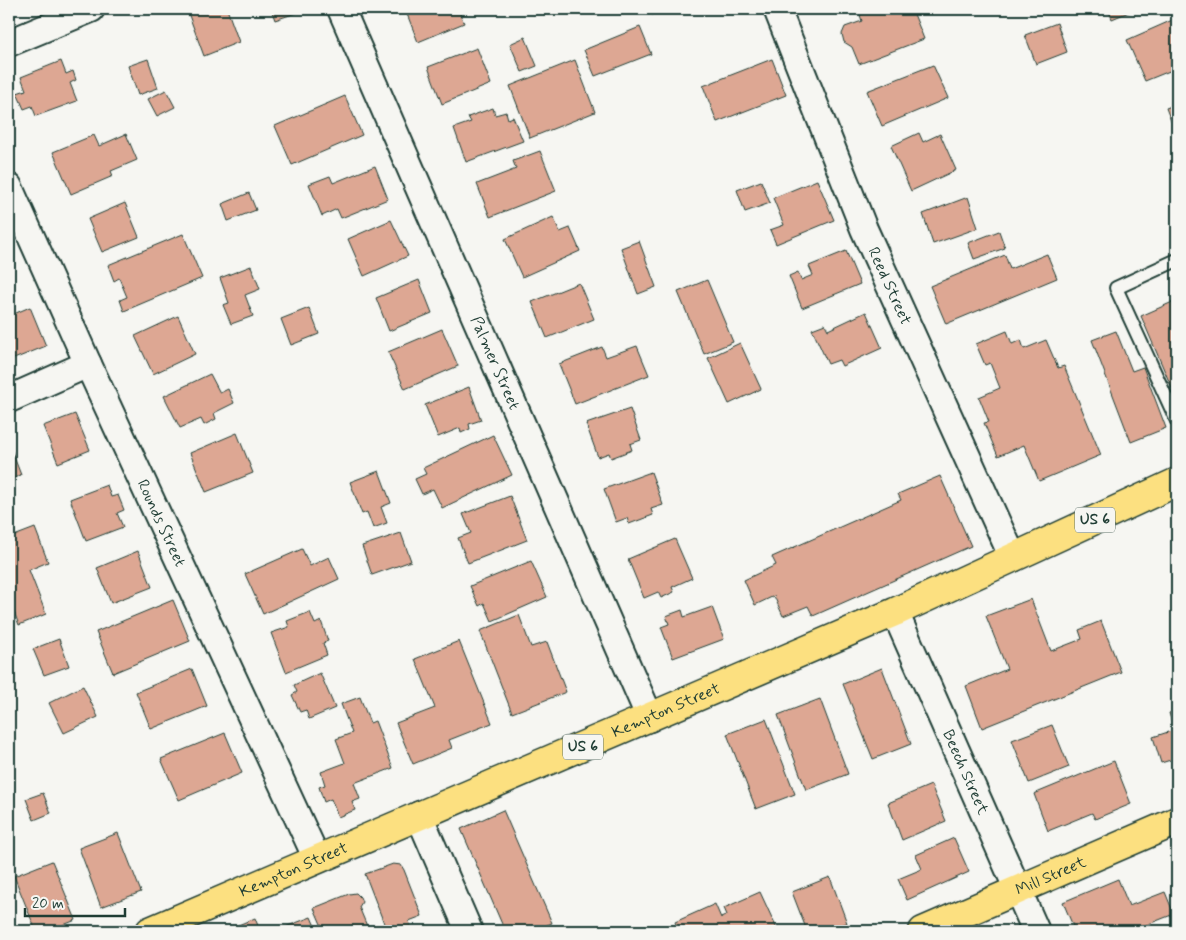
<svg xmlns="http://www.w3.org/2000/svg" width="1186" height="940" font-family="Mynerve,sans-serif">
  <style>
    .building { fill: #dda793; stroke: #1f3d34 }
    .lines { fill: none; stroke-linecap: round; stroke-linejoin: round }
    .lane-casing { stroke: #1f3d34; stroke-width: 16 }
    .street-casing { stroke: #1f3d34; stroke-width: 30 }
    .primary-casing { stroke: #1f3d34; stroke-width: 31 }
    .lane { stroke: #f6f6f2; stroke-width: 12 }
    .street { stroke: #f6f6f2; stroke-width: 26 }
    .primary { stroke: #fce080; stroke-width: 28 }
    .labels { text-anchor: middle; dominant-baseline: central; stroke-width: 4; stroke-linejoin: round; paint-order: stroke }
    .shield { fill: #f6f6f2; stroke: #60746d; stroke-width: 1 }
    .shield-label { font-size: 15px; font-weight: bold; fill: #1f3d34 }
    .street-label { font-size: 16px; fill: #1f3d34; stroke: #f6f6f2 }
  </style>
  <rect width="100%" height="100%" fill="#f6f6f2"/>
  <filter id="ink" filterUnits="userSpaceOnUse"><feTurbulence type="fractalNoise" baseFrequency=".02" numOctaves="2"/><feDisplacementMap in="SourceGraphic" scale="10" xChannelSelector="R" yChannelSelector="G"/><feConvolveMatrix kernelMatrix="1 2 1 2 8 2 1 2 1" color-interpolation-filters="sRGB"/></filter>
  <g filter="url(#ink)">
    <g class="building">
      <path d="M 189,9 L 227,9 L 239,42 L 204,56 L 187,10 Z"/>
      <path d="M 271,9 L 308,9 L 275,20 Z"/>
      <path d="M 405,9 L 458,9 L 464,23 L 418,42 Z"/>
      <path d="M 649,9 L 667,9 L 652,15 Z"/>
      <path d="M 877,9 L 884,9 L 885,11 L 892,9 L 912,9 L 924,39 L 859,64 L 852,47 L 844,42 L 842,34 L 845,27 L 862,21 L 860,15 Z"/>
      <path d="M 1108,9 L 1136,9 L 1112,19 Z"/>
      <path d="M 1177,18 L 1177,68 L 1145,81 L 1127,40 Z"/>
      <path d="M 1057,23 L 1067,52 L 1036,64 L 1025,35 Z"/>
      <path d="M 640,27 L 651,54 L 595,76 L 584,50 Z"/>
      <path d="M 525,37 L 537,66 L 522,72 L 510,44 Z"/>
      <path d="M 477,48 L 491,84 L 442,104 L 428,67 Z"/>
      <path d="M 148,59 L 158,88 L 138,95 L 128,66 Z"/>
      <path d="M 772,59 L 786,95 L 717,122 L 703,86 Z"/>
      <path d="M 575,60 L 595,112 L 530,138 L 510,86 Z"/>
      <path d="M 61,61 L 66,74 L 73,71 L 76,80 L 70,83 L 77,101 L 36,116 L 32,106 L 24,109 L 17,93 L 26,90 L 21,77 Z"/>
      <path d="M 933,65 L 948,98 L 882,126 L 867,91 Z"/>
      <path d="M 166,90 L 175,107 L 157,116 L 148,99 Z"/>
      <path d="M 345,96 L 362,135 L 292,165 L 275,126 Z"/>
      <path d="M 1177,104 L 1177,137 L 1166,108 Z"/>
      <path d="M 493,108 L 495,115 L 506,112 L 508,119 L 513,117 L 523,141 L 466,162 L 454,128 L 471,122 L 468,117 Z"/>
      <path d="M 919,133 L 923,142 L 940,134 L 956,170 L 911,191 L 891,146 Z"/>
      <path d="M 126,134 L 137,160 L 111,171 L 113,176 L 71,194 L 53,152 L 94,135 L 99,146 Z"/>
      <path d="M 540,151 L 556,191 L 490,217 L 477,184 L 516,169 L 513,161 Z"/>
      <path d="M 375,166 L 388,199 L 341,218 L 337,209 L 322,216 L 309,184 L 330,176 L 333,183 Z"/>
      <path d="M 817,180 L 834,220 L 776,244 L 770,230 L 784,225 L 773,198 Z"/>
      <path d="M 761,181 L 770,203 L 745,212 L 737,190 Z"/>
      <path d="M 249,193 L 256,210 L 228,221 L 222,204 Z"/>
      <path d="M 968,197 L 978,228 L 933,244 L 923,214 Z"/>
      <path d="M 125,203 L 139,237 L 102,252 L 88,219 Z"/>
      <path d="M 553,217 L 560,232 L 570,228 L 580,251 L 522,277 L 505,239 Z"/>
      <path d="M 391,220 L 408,256 L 364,276 L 348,239 Z"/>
      <path d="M 999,231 L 1005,248 L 974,259 L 968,243 Z"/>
      <path d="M 183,234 L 202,278 L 124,311 L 120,300 L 127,297 L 119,278 L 114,281 L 108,265 Z"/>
      <path d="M 639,241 L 656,287 L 638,294 L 621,248 Z"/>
      <path d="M 846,251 L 860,284 L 802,308 L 789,276 L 798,272 L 801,280 L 813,275 L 809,266 Z"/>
      <path d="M 1047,254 L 1057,278 L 946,324 L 930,286 L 1005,255 L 1010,269 Z"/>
      <path d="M 251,266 L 260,289 L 245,295 L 253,316 L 231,324 L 223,305 L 229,303 L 220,278 Z"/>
      <path d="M 419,280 L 432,313 L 389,331 L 376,298 Z"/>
      <path d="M 707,280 L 733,342 L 704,354 L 678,292 Z"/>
      <path d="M 579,283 L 594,319 L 547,338 L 532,302 Z"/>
      <path d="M 1177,300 L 1177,400 L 1141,316 Z"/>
      <path d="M 30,307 L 46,346 L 9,361 L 9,316 Z"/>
      <path d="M 309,308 L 319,334 L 291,345 L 281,319 Z"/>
      <path d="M 866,312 L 882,348 L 842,366 L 839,360 L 828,364 L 812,329 L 825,324 L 828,330 Z"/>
      <path d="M 178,316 L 195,354 L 153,374 L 135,336 Z"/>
      <path d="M 442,329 L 458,366 L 405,389 L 388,352 Z"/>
      <path d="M 1007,331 L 1012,344 L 1021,340 L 1024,349 L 1046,340 L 1058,368 L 1064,366 L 1101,455 L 1039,481 L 1024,445 L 998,456 L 984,423 L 989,422 L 979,397 L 1000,388 L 990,363 L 985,365 L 976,344 Z"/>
      <path d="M 1116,331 L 1132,371 L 1143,367 L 1166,428 L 1131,442 L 1092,340 Z"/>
      <path d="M 740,343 L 761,389 L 729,404 L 708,358 Z"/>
      <path d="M 637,346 L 649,375 L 575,404 L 559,364 L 602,347 L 606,357 Z"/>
      <path d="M 210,374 L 220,393 L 228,389 L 234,403 L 214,413 L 216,419 L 204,425 L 201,419 L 180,428 L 164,396 Z"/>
      <path d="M 469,387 L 481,420 L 469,424 L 470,429 L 461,433 L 460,428 L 438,437 L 425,405 Z"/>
      <path d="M 630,409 L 641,440 L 630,444 L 632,450 L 611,458 L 609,453 L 598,457 L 586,424 Z"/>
      <path d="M 75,414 L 90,450 L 58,463 L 43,426 Z"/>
      <path d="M 237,433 L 253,473 L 206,492 L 190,453 Z"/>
      <path d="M 493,435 L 512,475 L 442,508 L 433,489 L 422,494 L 415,479 L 426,474 L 423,468 Z"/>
      <path d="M 9,444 L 21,475 L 9,480 Z"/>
      <path d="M 379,471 L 391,503 L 381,507 L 387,523 L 373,528 L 367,512 L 362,514 L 350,482 Z"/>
      <path d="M 651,472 L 663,505 L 651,509 L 653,515 L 629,524 L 627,518 L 616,522 L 604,489 Z"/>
      <path d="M 940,476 L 971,546 L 813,616 L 808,606 L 783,616 L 774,596 L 755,605 L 744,580 L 776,565 L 772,557 L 901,500 L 898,494 Z"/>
      <path d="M 107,485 L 111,497 L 118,495 L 124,510 L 117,513 L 123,527 L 86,541 L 70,499 Z"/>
      <path d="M 9,489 L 13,500 L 9,502 Z"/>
      <path d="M 510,496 L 527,540 L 468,563 L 458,538 L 471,533 L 463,514 Z"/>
      <path d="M 35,528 L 48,562 L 29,570 L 46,614 L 19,625 L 9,599 L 9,538 Z"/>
      <path d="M 401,533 L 411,561 L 372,575 L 362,546 Z"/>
      <path d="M 675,539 L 692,578 L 672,587 L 674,592 L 661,598 L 658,592 L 644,598 L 628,559 Z"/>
      <path d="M 302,549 L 310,566 L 329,557 L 339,579 L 263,614 L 245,574 Z"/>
      <path d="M 138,551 L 152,587 L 111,603 L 97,568 Z"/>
      <path d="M 531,561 L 547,597 L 492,621 L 484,603 L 479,606 L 470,586 Z"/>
      <path d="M 1031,599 L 1051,651 L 1082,639 L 1079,630 L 1101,621 L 1121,672 L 982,728 L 966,686 L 1007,669 L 986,616 Z"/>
      <path d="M 173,600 L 190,641 L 113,673 L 96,632 Z"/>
      <path d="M 712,607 L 724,639 L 673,658 L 661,627 L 669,624 L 666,616 L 682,610 L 684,617 Z"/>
      <path d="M 310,612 L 315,624 L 321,621 L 328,641 L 323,643 L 327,655 L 286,672 L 271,633 L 289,627 L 287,621 Z"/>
      <path d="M 519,615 L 531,647 L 547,642 L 566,692 L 512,713 L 480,631 Z"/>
      <path d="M 59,639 L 69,666 L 44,675 L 33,649 Z"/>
      <path d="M 459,641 L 492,723 L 449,740 L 452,748 L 413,764 L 396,723 L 435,708 L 415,659 Z"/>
      <path d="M 882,668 L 911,744 L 873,759 L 843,684 Z"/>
      <path d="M 192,669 L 207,706 L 151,729 L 136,692 Z"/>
      <path d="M 320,673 L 335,708 L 309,719 L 306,710 L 300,712 L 292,695 L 297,692 L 294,685 Z"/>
      <path d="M 83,686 L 98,717 L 64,733 L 49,703 Z"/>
      <path d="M 360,697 L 370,723 L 375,721 L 393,768 L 354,783 L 360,799 L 352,802 L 355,810 L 338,817 L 331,799 L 324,802 L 319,787 L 325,785 L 321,772 L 345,763 L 336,739 L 352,733 L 341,704 Z"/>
      <path d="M 820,699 L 848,774 L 806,790 L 778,715 Z"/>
      <path d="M 1177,711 L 1177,758 L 1161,763 L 1153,737 L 1174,730 L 1169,713 Z"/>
      <path d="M 766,719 L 795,794 L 756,809 L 727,734 Z"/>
      <path d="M 1052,725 L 1069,767 L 1029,783 L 1012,740 Z"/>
      <path d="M 225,733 L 242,773 L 179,800 L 161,759 Z"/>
      <path d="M 1114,761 L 1131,804 L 1095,819 L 1092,813 L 1048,831 L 1034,794 Z"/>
      <path d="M 931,785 L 946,821 L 902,840 L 888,803 Z"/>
      <path d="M 43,793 L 51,813 L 34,820 L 26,799 Z"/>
      <path d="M 503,810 L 552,923 L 532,931 L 505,931 L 461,829 Z"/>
      <path d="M 118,833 L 141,892 L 101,907 L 79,848 Z"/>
      <path d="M 954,838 L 969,872 L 907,900 L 898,879 L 922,869 L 916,855 Z"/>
      <path d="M 52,861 L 76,920 L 48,931 L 36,931 L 14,876 Z"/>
      <path d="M 393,864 L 401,865 L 404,870 L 422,916 L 409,921 L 412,931 L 387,931 L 365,874 Z"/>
      <path d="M 830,877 L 847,923 L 824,931 L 807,931 L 792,892 Z"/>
      <path d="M 1118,879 L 1129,906 L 1165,892 L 1174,914 L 1131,931 L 1120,931 L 1120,930 L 1116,931 L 1075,931 L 1063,902 Z"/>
      <path d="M 760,892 L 778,931 L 679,931 L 675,922 L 715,904 L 721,918 L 727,915 L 724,908 Z"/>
      <path d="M 356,893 L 360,897 L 362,902 L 359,907 L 369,931 L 324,931 L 314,908 L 349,894 Z"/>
      <path d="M 311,917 L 317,931 L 275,931 Z"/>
      <path d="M 255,918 L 260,931 L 224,931 Z"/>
    </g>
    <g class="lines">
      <g class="lane-casing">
        <path id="lane" d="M 1177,260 L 1116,288 L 1177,421"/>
      </g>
      <g class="street-casing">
        <g id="street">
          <path id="s1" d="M 341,9 L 650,718"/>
          <path id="s2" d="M 777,9 L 864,229 L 1013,558"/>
          <path d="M 9,43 L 91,9"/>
          <path id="s3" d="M 9,187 L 88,364 L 317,859"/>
          <path d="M 9,399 L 88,364"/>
          <path id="s4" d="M 895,612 L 1036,931"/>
          <path d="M 419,815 L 469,931"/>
        </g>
      </g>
      <g class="primary-casing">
        <g id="primary">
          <path id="s5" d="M 150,931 L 895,612 L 1177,482"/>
          <path id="s6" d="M 923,931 L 1177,821"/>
        </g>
      </g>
      <use href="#lane" class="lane"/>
      <use href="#street" class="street"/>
      <use href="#primary" class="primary"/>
    </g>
  </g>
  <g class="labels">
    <g class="shield">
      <rect x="1075" y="507.5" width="40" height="25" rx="4"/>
      <rect x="563" y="734.5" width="40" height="25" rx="4"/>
    </g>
    <g class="shield-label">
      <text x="1095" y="520">US 6</text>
      <text x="583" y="747">US 6</text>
    </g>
    <g class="street-label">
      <text stroke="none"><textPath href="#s2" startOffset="299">Reed Street</textPath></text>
      <text stroke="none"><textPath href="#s1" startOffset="386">Palmer Street</textPath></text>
      <text stroke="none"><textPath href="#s3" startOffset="369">Rounds Street</textPath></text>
      <text stroke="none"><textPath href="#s5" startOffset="561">Kempton Street</textPath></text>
      <text stroke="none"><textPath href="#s4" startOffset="175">Beech Street</textPath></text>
      <text stroke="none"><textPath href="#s5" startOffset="156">Kempton Street</textPath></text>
      <text stroke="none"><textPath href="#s6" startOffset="139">Mill Street</textPath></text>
    </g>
  </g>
  <rect width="1186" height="940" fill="none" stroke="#f6f6f2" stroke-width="30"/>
  <rect x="15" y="15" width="1156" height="910" fill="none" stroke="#1f3d34" stroke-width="2" filter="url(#ink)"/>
  <path d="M25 908v8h100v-8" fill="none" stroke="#1f3d34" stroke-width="2.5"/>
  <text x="32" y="908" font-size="15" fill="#1f3d34" stroke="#f6f6f2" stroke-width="4" paint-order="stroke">20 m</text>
</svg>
